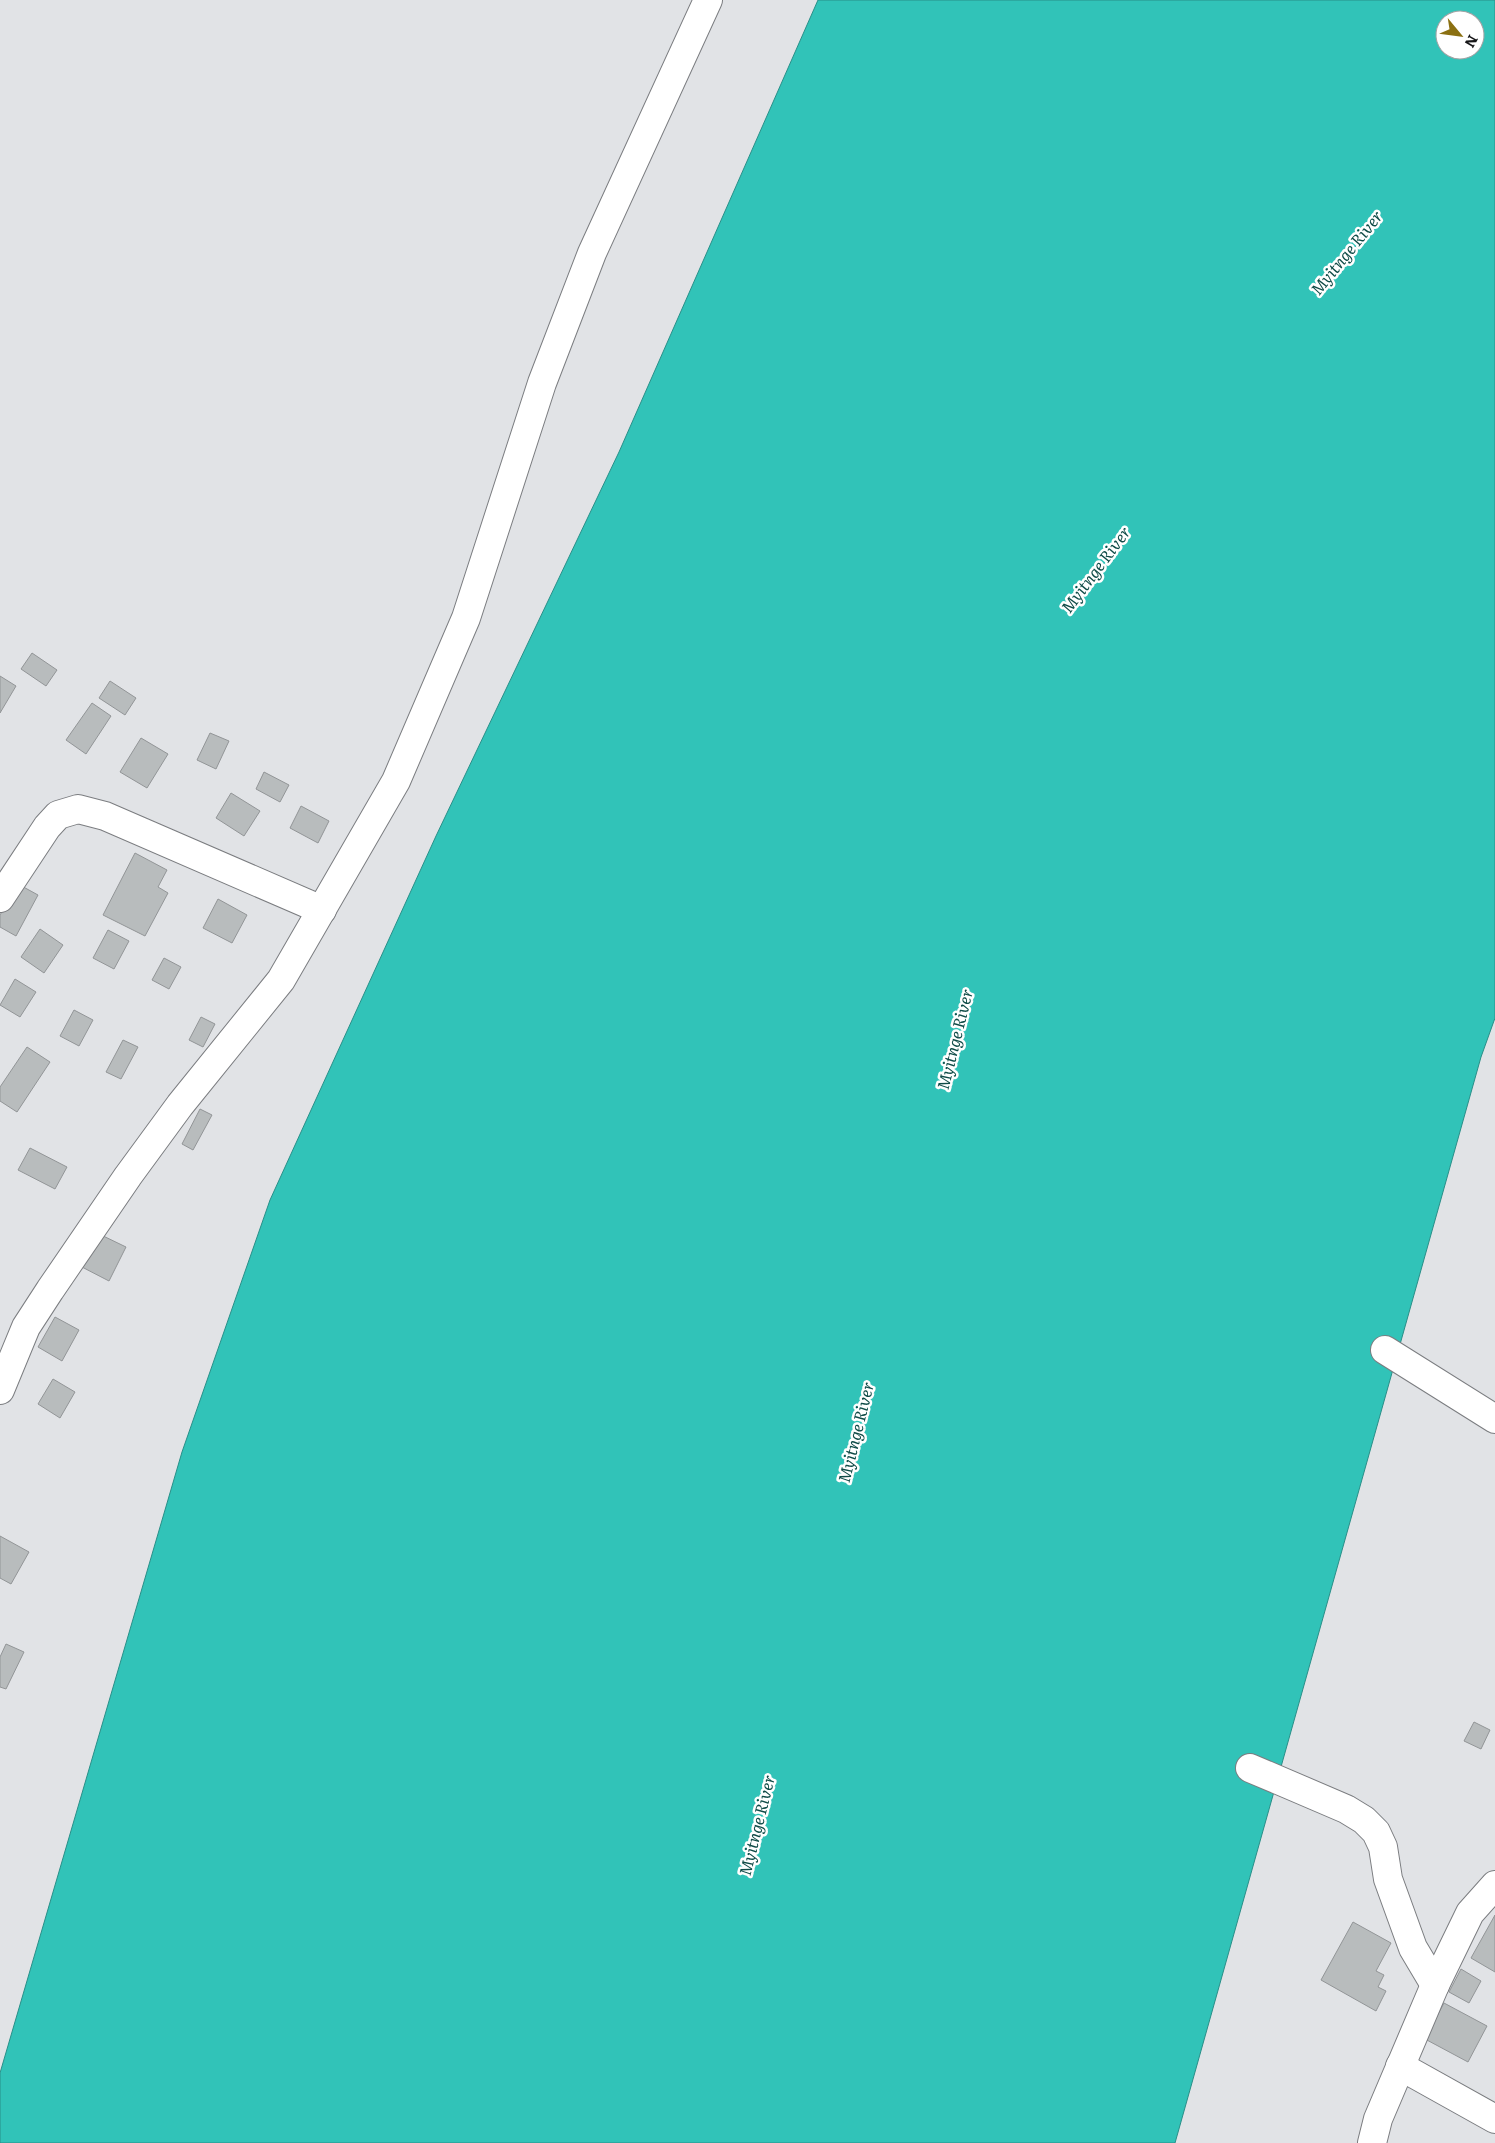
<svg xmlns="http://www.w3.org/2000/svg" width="1495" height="2143" font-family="Literata,serif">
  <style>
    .water { fill: #31c3b8; stroke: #298f88; fill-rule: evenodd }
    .building { fill: #b8bcbd; stroke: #929597 }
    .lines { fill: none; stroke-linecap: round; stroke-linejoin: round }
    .street-casing { stroke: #7b7d80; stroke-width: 30 }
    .street { stroke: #fff; stroke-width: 28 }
    .labels { text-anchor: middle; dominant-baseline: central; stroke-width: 5; stroke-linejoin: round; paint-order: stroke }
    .water-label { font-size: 16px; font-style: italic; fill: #0f4b47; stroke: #fff }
  </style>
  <rect width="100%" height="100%" fill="#e1e3e6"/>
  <path class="water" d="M 818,0 L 1495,0 L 1495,1018 L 1481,1057 L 1175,2143 L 0,2143 L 0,2073 L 182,1452 L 270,1200 L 436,836 L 619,452 ZM 1445,20 L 1475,20 L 1475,50 L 1445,50 Z"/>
  <g class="building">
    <path d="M 32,653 L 57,670 L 46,686 L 21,669 Z"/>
    <path d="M 0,676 L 16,686 L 0,713 Z"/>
    <path d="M 110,681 L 136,698 L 125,715 L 99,698 Z"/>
    <path d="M 92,703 L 111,716 L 86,754 L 66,740 Z"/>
    <path d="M 210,733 L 229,741 L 216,769 L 197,760 Z"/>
    <path d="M 141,738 L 168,754 L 147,788 L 120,772 Z"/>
    <path d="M 264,772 L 289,785 L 280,802 L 256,789 Z"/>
    <path d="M 231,793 L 260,811 L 244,836 L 216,818 Z"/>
    <path d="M 301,806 L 329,821 L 318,843 L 290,828 Z"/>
    <path d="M 135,853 L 167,870 L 158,887 L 168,893 L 145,936 L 103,915 Z"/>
    <path d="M 18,884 L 38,895 L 16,936 L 0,927 L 0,915 Z"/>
    <path d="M 218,899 L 247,915 L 232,943 L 203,928 Z"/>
    <path d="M 40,929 L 63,945 L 44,973 L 21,957 Z"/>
    <path d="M 108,930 L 129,941 L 114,969 L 93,958 Z"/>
    <path d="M 164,958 L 181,967 L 169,989 L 152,980 Z"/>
    <path d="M 15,979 L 36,992 L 20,1017 L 0,1005 Z"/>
    <path d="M 74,1010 L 93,1020 L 79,1046 L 60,1036 Z"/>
    <path d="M 201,1017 L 215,1024 L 203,1047 L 189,1040 Z"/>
    <path d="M 123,1040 L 138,1047 L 121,1079 L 106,1072 Z"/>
    <path d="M 27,1047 L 50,1062 L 17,1112 L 0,1101 L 0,1087 Z"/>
    <path d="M 200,1109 L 212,1115 L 193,1150 L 182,1144 Z"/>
    <path d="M 30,1148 L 67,1167 L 55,1189 L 18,1170 Z"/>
    <path d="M 97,1233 L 126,1247 L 109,1281 L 80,1266 Z"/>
    <path d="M 55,1317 L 79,1330 L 62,1361 L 38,1347 Z"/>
    <path d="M 53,1379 L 75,1392 L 60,1418 L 38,1404 Z"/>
    <path d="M 0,1536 L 29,1552 L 11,1584 L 0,1578 Z"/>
    <path d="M 6,1644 L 24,1652 L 6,1689 L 0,1687 L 0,1657 Z"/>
    <path d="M 1474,1722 L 1490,1730 L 1481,1749 L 1464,1741 Z"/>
    <path d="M 1495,1915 L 1495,1972 L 1471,1958 Z"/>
    <path d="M 1353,1922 L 1391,1943 L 1376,1971 L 1384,1975 L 1378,1987 L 1386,1991 L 1376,2011 L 1321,1980 Z"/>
    <path d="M 1461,1969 L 1481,1981 L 1469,2003 L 1449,1992 Z"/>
    <path d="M 1444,2003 L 1487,2026 L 1468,2062 L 1425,2039 Z"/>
  </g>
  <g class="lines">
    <g class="street-casing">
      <g id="street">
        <path d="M 0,898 L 47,827 L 58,815 L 78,809 L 105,816 L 322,910"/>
        <path d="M 1385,1350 L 1495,1419"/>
        <path d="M 0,1390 L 26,1327 L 50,1290 L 128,1176 L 180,1105 L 281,980 L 396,781 L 466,618 L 542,383 L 592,253 L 708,0"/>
        <path d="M 1250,1768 L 1346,1809 L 1364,1820 L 1376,1832 L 1383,1847 L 1388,1879 L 1413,1948 L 1435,1985"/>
        <path d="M 1400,2066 L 1495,2119"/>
        <path d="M 1372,2143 L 1378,2119 L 1435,1985 L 1470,1913 L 1495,1885"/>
      </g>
    </g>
    <use href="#street" class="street"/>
  </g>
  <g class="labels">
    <g class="water-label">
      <text transform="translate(1346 252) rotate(-51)">Myitnge River</text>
      <text transform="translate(1095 569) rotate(-53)">Myitnge River</text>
      <text transform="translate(954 1039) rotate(-76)">Myitnge River</text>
      <text transform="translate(855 1432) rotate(-76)">Myitnge River</text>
      <text transform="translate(756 1825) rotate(-76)">Myitnge River</text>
    </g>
  </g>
  <g transform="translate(1460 35) rotate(119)"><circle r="24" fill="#ffffff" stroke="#a2a2a3"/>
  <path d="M0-4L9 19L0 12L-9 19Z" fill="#8b7012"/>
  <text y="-8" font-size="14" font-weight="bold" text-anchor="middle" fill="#161618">N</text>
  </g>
</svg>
